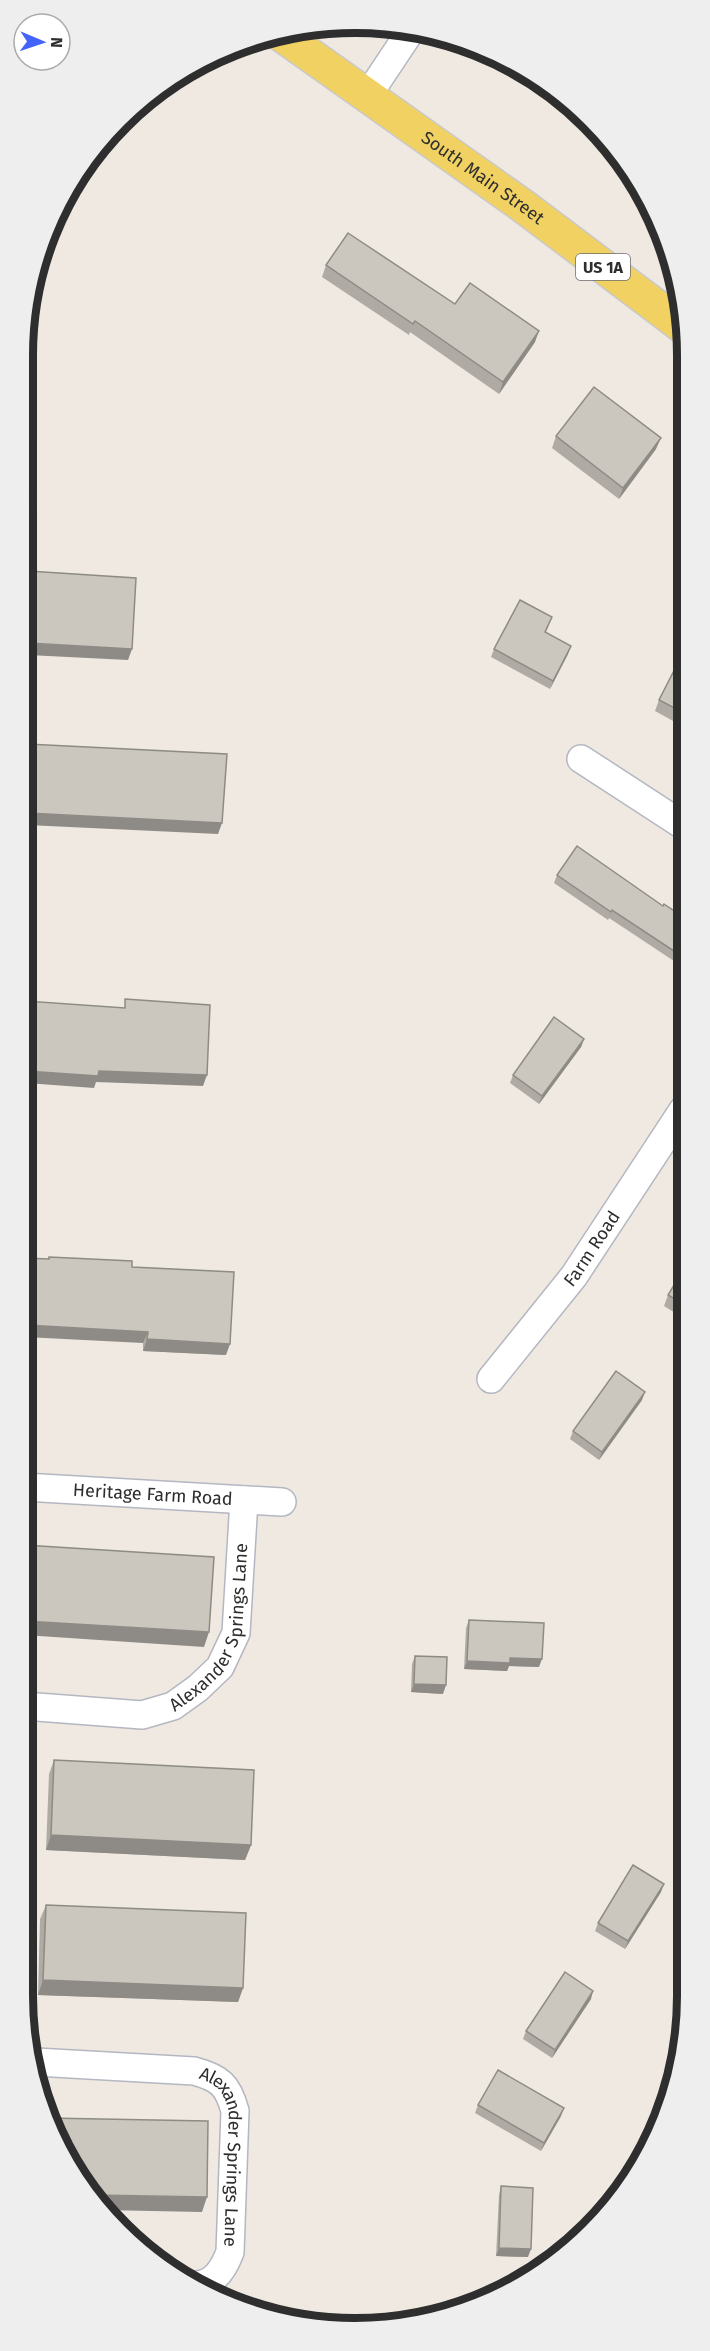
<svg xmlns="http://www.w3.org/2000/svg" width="710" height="2351" font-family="'Fira Sans',sans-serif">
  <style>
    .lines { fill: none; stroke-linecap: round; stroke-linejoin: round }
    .street-casing { stroke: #b4b7c1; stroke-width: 30 }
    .primary-casing { stroke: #c9c9c9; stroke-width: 36 }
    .street { stroke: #fff; stroke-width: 27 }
    .primary { stroke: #f2d163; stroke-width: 33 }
    .wall { fill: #afaba4 }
    .shaded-wall { fill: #8e8b86 }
    .building { fill: #cbc7bf; stroke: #8e8b86; stroke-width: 1.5 }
    .labels { text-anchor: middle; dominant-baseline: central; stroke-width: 4.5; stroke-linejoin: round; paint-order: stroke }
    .shield { fill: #fff; stroke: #6d6d6d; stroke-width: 1.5 }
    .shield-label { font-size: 16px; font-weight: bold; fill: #2e2e2e }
    .street-label { font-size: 18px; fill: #2e2e2e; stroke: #fff }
    .rim { fill: none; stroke: #2e2e2e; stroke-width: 8 }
  </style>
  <rect width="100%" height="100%" fill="#efe9e1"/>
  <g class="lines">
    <g class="street-casing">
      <g id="street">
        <path d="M 368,95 L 412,29"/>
        <path d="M 581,759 L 684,826"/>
        <path id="s1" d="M 491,1379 L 574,1276 L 683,1110"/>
        <path id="s2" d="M 24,1487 L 282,1502"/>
        <path id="s3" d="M 24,1706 L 142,1715 L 173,1706 L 198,1688 L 220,1667 L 236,1633 L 244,1500"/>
        <path id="s4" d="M 36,2062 L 194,2071 C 220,2078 228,2085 235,2111 L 230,2252 C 224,2268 215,2284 196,2285"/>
      </g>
    </g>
    <g class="primary-casing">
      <g id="primary">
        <path id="s5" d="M 279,33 L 523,206 L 685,328"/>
      </g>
    </g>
    <use href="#street" class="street"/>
    <use href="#primary" class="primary"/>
  </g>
  <g class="wall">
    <path d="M 496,57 L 521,67 L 529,74 L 526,79 Z"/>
    <path d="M 326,265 L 455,304 L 535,342 L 499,394 L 410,332 L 409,335 L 322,277 Z"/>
    <path d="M 556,436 L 656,449 L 619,499 L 552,448 Z"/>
    <path d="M 549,625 L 546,632 L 568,654 L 550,689 L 491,657 L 494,649 Z"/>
    <path d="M 684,651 L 684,727 L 655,711 L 659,700 Z"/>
    <path d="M 557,875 L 663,906 L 683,917 L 683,967 L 609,918 L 608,920 L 554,883 Z"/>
    <path d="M 584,1039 L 581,1047 L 539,1104 L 510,1083 L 513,1075 Z"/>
    <path d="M 49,1257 L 132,1267 L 226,1355 L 143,1351 L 143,1343 L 48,1259 Z"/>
    <path d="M 683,1270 L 683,1318 L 664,1306 L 668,1295 Z"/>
    <path d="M 642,1400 L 599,1460 L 570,1439 L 573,1431 Z"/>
    <path d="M 469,1620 L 539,1667 L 509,1666 L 507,1671 L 464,1669 L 466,1628 Z"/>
    <path d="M 415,1656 L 443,1694 L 411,1692 L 412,1664 Z"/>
    <path d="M 54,1760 L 251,1845 L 245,1860 L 46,1850 L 49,1774 Z"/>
    <path d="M 661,1892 L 625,1949 L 595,1931 L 598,1923 Z"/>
    <path d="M 46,1905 L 243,1988 L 238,2002 L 38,1995 L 40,1919 Z"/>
    <path d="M 591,1999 L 552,2058 L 523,2039 L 526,2031 Z"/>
    <path d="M 478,2105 L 561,2116 L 541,2151 L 475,2113 Z"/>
    <path d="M 501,2186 L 528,2257 L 496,2256 L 499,2195 Z"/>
  </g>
  <g class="shaded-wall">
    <path d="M 539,331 L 535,342 L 499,394 L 503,382 Z"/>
    <path d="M 661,438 L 656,449 L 619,499 L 623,488 Z"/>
    <path d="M 28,643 L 132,649 L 128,660 L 28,655 Z"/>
    <path d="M 571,646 L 568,654 L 550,689 L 553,681 Z"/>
    <path d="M 27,813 L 222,823 L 218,834 L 27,825 Z"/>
    <path d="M 584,1039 L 581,1047 L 539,1104 L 542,1096 Z"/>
    <path d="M 26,1071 L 99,1071 L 207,1075 L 203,1086 L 96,1082 L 94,1088 L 26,1083 Z"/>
    <path d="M 26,1325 L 148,1332 L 143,1343 L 25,1337 Z"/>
    <path d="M 147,1339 L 230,1344 L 226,1355 L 143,1351 Z"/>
    <path d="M 645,1392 L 642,1400 L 599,1460 L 602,1452 Z"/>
    <path d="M 24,1621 L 209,1632 L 204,1647 L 24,1635 Z"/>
    <path d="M 510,1658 L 542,1659 L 539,1667 L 509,1666 L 507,1671 L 464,1669 L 467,1661 Z"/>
    <path d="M 414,1684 L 446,1685 L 443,1694 L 411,1692 Z"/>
    <path d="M 51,1835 L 251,1845 L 245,1860 L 46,1850 Z"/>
    <path d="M 664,1884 L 661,1892 L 625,1949 L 628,1941 Z"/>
    <path d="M 43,1980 L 243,1988 L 238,2002 L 38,1995 Z"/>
    <path d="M 593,1991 L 591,1999 L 552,2058 L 555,2050 Z"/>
    <path d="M 564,2108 L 561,2116 L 541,2151 L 544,2143 Z"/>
    <path d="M 93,2195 L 207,2197 L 202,2212 L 102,2210 Z"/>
    <path d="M 499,2248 L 531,2249 L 528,2257 L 496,2256 Z"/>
  </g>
  <g class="building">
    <path d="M 348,233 L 455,304 L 470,283 L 539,331 L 503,382 L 415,321 L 413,324 L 326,265 Z"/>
    <path d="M 594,387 L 661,438 L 623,488 L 556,436 Z"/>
    <path d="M 28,571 L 136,578 L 132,649 L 28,643 Z"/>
    <path d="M 520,600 L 552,617 L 545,632 L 571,646 L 553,681 L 494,649 Z"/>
    <path d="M 684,651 L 684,713 L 659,700 Z"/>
    <path d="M 27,744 L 227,754 L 222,823 L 27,813 Z"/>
    <path d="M 577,846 L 663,906 L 664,904 L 683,917 L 683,957 L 612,910 L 611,912 L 557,875 Z"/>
    <path d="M 125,999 L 210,1005 L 207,1075 L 99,1071 L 98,1076 L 26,1071 L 26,1001 L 125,1008 Z"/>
    <path d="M 554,1017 L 584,1039 L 542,1096 L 513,1075 Z"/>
    <path d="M 49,1257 L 132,1261 L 132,1267 L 234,1272 L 230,1344 L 147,1339 L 148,1332 L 26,1325 L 25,1330 L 25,1258 L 49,1259 Z"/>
    <path d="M 683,1270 L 683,1304 L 668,1295 Z"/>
    <path d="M 616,1371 L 645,1392 L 602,1452 L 573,1431 Z"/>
    <path d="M 24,1545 L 214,1557 L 209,1632 L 24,1621 Z"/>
    <path d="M 469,1620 L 544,1623 L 542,1659 L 510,1658 L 510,1663 L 467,1661 Z"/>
    <path d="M 415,1656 L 447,1657 L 446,1685 L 414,1684 Z"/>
    <path d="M 54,1760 L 254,1770 L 251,1845 L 51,1835 Z"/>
    <path d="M 633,1865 L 664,1884 L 628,1941 L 598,1923 Z"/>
    <path d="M 46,1905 L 246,1913 L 243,1988 L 43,1980 Z"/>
    <path d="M 565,1972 L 593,1991 L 555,2050 L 526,2031 Z"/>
    <path d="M 498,2070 L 564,2108 L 544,2143 L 478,2105 Z"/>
    <path d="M 47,2118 L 208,2121 L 207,2197 L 93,2195 L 48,2123 Z"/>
    <path d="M 501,2186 L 533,2188 L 531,2249 L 499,2248 Z"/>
  </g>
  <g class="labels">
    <rect class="shield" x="576" y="254" width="54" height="26" rx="4.5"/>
    <g class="shield-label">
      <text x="603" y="267">US 1A</text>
    </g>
    <g class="street-label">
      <text stroke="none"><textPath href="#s5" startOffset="250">South Main Street</textPath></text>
      <text stroke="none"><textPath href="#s1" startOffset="165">Farm Road</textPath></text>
      <text stroke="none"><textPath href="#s2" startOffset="129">Heritage Farm Road</textPath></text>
      <text stroke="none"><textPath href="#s3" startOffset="244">Alexander Springs Lane</textPath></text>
      <text stroke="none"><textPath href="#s4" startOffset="260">Alexander Springs Lane</textPath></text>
    </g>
  </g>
  <path d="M0 0H710V2351H0ZM355 33H355A322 322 0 0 1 677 355V1996A322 322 0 0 1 355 2318H355A322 322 0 0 1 33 1996V355A322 322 0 0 1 355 33Z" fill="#eee" fill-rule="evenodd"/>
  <path class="rim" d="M355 33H355A322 322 0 0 1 677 355V1996A322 322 0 0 1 355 2318H355A322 322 0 0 1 33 1996V355A322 322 0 0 1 355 33Z"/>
  <g transform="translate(42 42) rotate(92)"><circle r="28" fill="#ffffff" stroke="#ababab" stroke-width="1.5"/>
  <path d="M0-4.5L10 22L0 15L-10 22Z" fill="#4264fb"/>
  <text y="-9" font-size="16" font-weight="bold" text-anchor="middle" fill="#2e2e2e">N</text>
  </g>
</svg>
